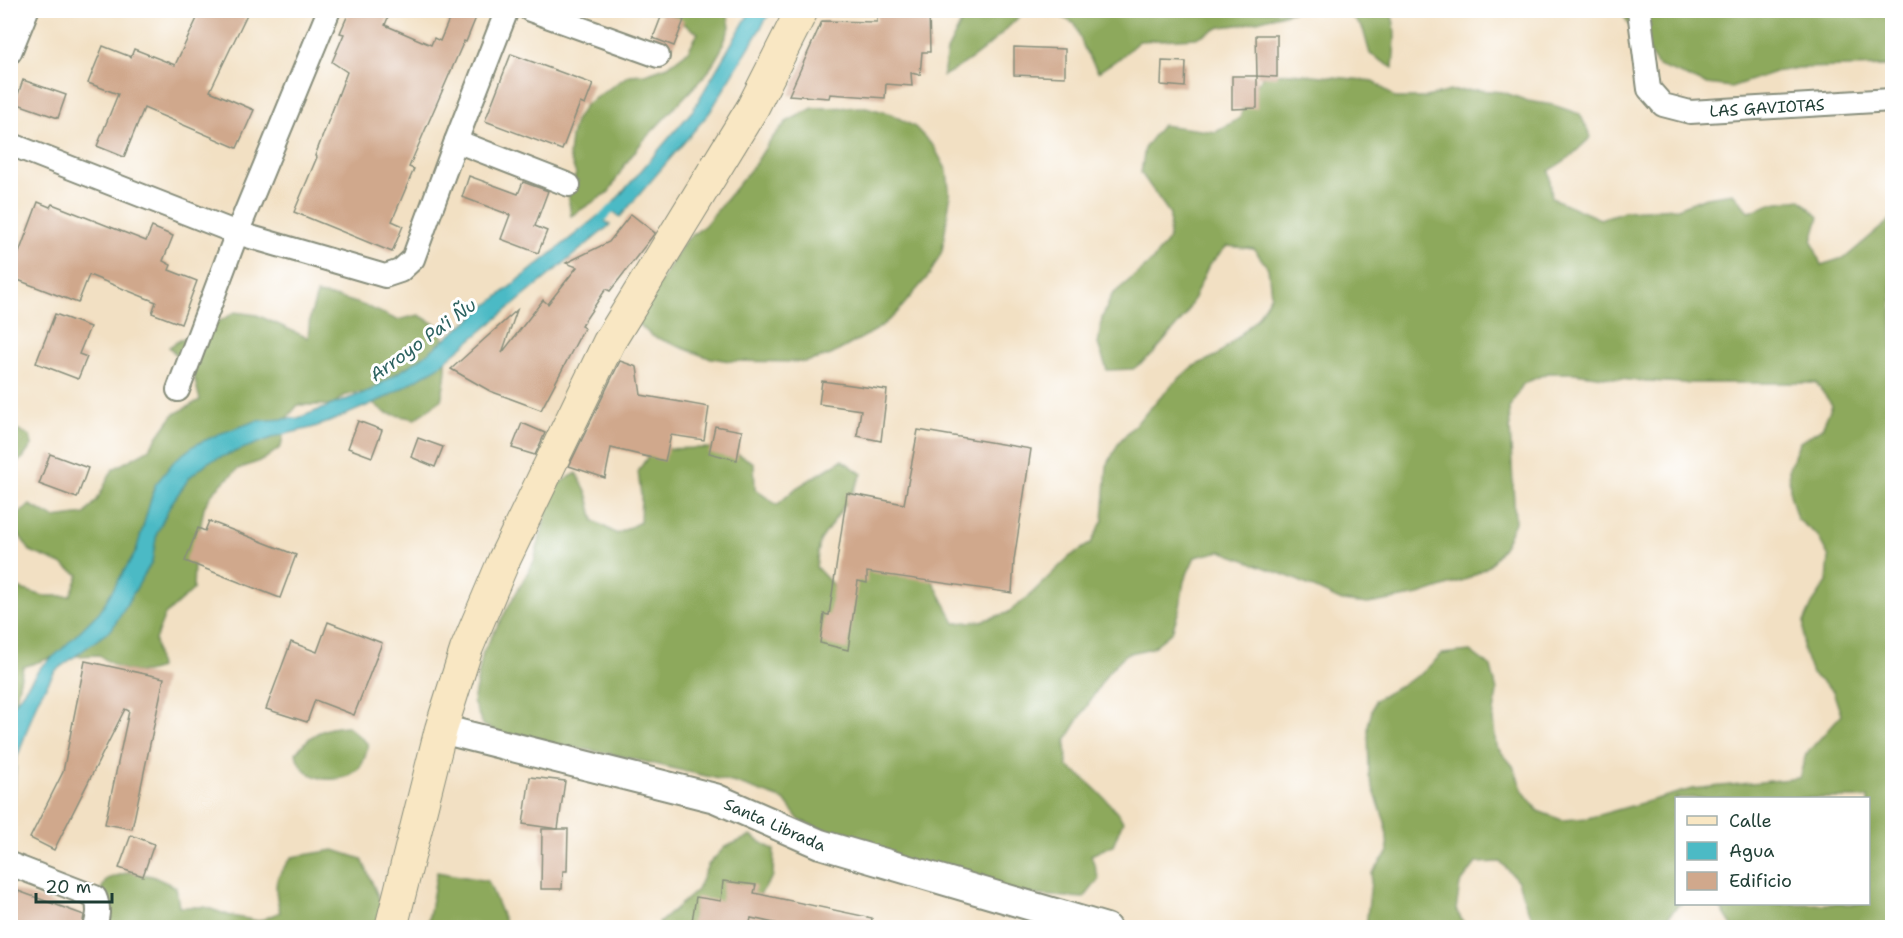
<svg xmlns="http://www.w3.org/2000/svg" width="1903" height="938" font-family="'Shantell Sans',sans-serif">
  <style>
    .forest { fill: #8da95b; stroke: #567348; stroke-width: 1.5 }
    .water { fill: #4cbac5; stroke: #367c7c; stroke-width: 1.5 }
    .lines { fill: none; stroke-linecap: round; stroke-linejoin: round }
    .stream { stroke: #4cbac5; stroke-width: 8 }
    .building { fill: #d0a88c }
    .minor-casing { stroke: #888e7c; stroke-width: 26 }
    .tertiary-casing { stroke: #888e7c; stroke-width: 32 }
    .secondary-casing { stroke: #888e7c; stroke-width: 34 }
    .minor { stroke: #fff; stroke-width: 22 }
    .tertiary { stroke: #fff; stroke-width: 28 }
    .secondary { stroke: #f9e7c3; stroke-width: 32 }
    .labels { text-anchor: middle; dominant-baseline: central; stroke-width: 6; stroke-linejoin: round; paint-order: stroke }
    .street-label { font-size: 16px; fill: #1f3d34; stroke: #fff }
    .water-label { font-size: 18px; font-style: italic; fill: #2c6260; stroke: #fff }
  </style>
  <rect width="100%" height="100%" fill="#fff"/>
  <filter id="ink" filterUnits="userSpaceOnUse"><feTurbulence type="fractalNoise" baseFrequency=".0167" numOctaves="2"/><feDisplacementMap in="SourceGraphic" scale="12" xChannelSelector="R" yChannelSelector="G"/><feConvolveMatrix kernelMatrix="1 2 1 2 8 2 1 2 1" color-interpolation-filters="sRGB"/></filter>
  <filter id="wash" filterUnits="userSpaceOnUse"><feTurbulence type="fractalNoise" baseFrequency=".008" numOctaves="4" result="noise"/><feDisplacementMap in="SourceGraphic" scale="24" xChannelSelector="R" yChannelSelector="G"/><feGaussianBlur stdDeviation="1.35" result="paint"/><feColorMatrix in="noise" values="0 0 0 0 0 0 0 0 0 0 0 0 0 0 0 0 0 1.4 0 .05"/><feComposite in="paint" operator="in"/></filter>
  <g filter="url(#wash)">
    <rect width="100%" height="100%" fill="#f2e0c3"/>
    <g class="forest">
      <path d="M 644,11 L 727,11 L 730,27 L 721,50 L 708,72 L 642,142 L 624,166 L 609,192 L 571,216 L 568,195 L 576,174 L 569,156 L 571,137 L 575,121 L 585,105 L 629,75 L 645,74 L 668,66 L 688,51 L 698,33 L 669,14 Z"/>
      <path d="M 967,11 L 967,10 L 1295,11 L 1246,24 L 1221,27 L 1196,38 L 1139,41 L 1120,58 L 1098,72 L 1084,48 L 1075,24 L 1051,11 L 1023,13 C 995,40 979,57 943,76 L 947,51 Z"/>
      <path d="M 1347,11 L 1390,11 C 1398,27 1394,50 1393,68 L 1370,54 L 1363,29 Z"/>
      <path d="M 1620,11 L 1892,11 L 1892,66 L 1798,68 L 1775,72 L 1731,87 L 1706,84 L 1658,66 Z"/>
      <path d="M 1292,73 L 1374,81 L 1395,98 L 1423,98 L 1450,91 L 1477,90 L 1503,92 L 1528,101 L 1553,105 L 1580,114 L 1591,137 L 1570,157 L 1549,171 L 1552,198 L 1600,219 L 1625,211 L 1678,208 L 1706,197 L 1733,193 L 1749,212 L 1773,203 L 1800,199 L 1819,217 L 1812,241 L 1821,265 L 1846,257 L 1892,218 L 1892,927 L 1733,927 L 1722,910 L 1714,904 L 1868,904 L 1868,798 L 1676,798 L 1676,904 L 1682,904 L 1678,905 L 1662,925 L 1647,928 L 1610,925 L 1603,928 L 1537,927 L 1526,905 L 1518,881 L 1501,862 L 1476,863 L 1460,884 L 1456,910 L 1466,927 L 1366,927 L 1372,873 L 1388,852 L 1386,825 L 1369,776 L 1368,725 L 1375,700 L 1421,674 L 1442,654 L 1470,651 L 1491,667 L 1497,691 L 1493,720 L 1496,746 L 1513,766 L 1523,791 L 1538,811 L 1562,820 L 1588,818 L 1692,789 L 1799,778 L 1806,754 L 1841,715 L 1833,691 L 1812,674 L 1803,649 L 1804,622 L 1812,604 L 1827,582 L 1829,557 L 1817,535 L 1797,519 L 1790,494 L 1789,468 L 1800,442 L 1822,428 L 1832,405 L 1816,383 L 1685,383 L 1629,380 L 1573,373 L 1547,373 L 1523,384 L 1509,408 L 1515,522 L 1504,546 L 1489,566 L 1467,579 L 1419,595 L 1368,604 L 1342,601 L 1295,579 L 1221,551 L 1195,557 L 1184,581 L 1180,607 L 1172,632 L 1152,648 L 1126,654 L 1108,672 L 1066,740 L 1067,766 C 1090,782 1107,798 1123,821 L 1113,845 L 1091,855 L 1099,879 L 1084,898 L 1034,895 L 905,867 L 799,820 L 784,800 L 736,783 L 611,754 L 507,736 L 483,725 L 473,702 L 483,652 L 534,561 L 553,486 L 577,473 L 588,496 L 594,521 L 617,534 L 640,522 L 641,496 L 638,471 L 653,449 L 705,448 L 731,450 L 754,463 L 755,489 L 777,505 L 796,488 L 842,460 L 862,474 L 850,497 L 820,541 L 816,567 L 834,586 L 875,554 L 931,578 L 955,623 L 981,621 L 1007,613 L 1027,598 L 1069,557 L 1091,543 L 1103,520 L 1107,466 L 1119,442 L 1172,385 L 1192,367 L 1216,356 L 1237,338 L 1257,318 L 1271,295 L 1268,268 L 1254,249 L 1227,246 L 1209,265 L 1186,315 L 1153,354 L 1133,369 L 1107,370 L 1098,344 L 1102,318 L 1112,295 L 1152,261 L 1169,239 L 1170,214 L 1141,173 L 1145,147 L 1162,125 L 1216,132 L 1240,118 L 1247,95 L 1265,75 Z"/>
      <path d="M 866,107 L 891,114 L 915,127 L 934,147 L 947,171 L 950,198 L 942,251 L 930,274 L 895,315 L 876,330 L 831,355 L 806,362 L 730,361 L 706,357 L 652,336 L 636,322 L 685,241 L 705,225 L 755,164 L 769,142 L 786,122 L 813,108 Z"/>
      <path d="M 317,294 C 348,298 370,307 397,320 L 419,315 L 440,327 C 449,352 447,375 441,400 L 415,419 L 386,413 L 359,392 L 343,396 L 333,405 L 298,405 L 286,419 L 281,447 L 263,460 L 238,469 L 214,491 L 204,507 L 194,564 L 193,590 L 165,615 L 155,640 L 159,668 C 137,678 117,669 99,655 L 53,657 L 23,667 L 15,702 L 11,710 L 11,586 L 44,596 L 70,596 L 79,575 L 61,564 L 30,551 L 11,523 L 11,520 L 30,505 L 54,518 L 85,514 L 97,500 L 113,469 L 148,450 L 173,415 L 200,400 L 193,372 L 169,347 C 190,332 215,326 235,312 L 257,315 L 308,338 L 310,317 Z"/>
      <path d="M 11,427 L 30,436 L 32,445 L 23,458 L 11,467 Z"/>
      <path d="M 347,726 L 368,744 C 366,753 364,765 357,770 C 337,787 300,780 296,753 C 310,734 324,727 347,726 Z"/>
      <path d="M 751,836 L 774,850 L 773,876 L 758,897 L 757,923 L 766,927 L 661,928 L 659,923 L 697,890 L 708,865 L 725,847 Z"/>
      <path d="M 334,850 L 362,859 L 384,910 L 378,927 L 98,928 L 98,895 L 107,879 L 129,872 L 152,876 L 176,887 L 179,907 L 205,907 L 231,916 L 259,921 L 280,912 C 273,885 274,878 292,857 Z"/>
      <path d="M 437,872 L 488,881 L 507,927 L 427,927 Z"/>
    </g>
    <g class="water">
      <path d="M 751,10 L 771,11 L 710,112 L 620,217 L 609,208 L 693,110 Z"/>
      <path d="M 598,216 L 610,225 L 438,367 L 387,397 L 329,422 L 311,428 L 277,436 L 208,462 L 190,477 L 171,504 L 157,533 L 152,562 L 112,629 L 55,671 L 38,699 L 16,761 L 13,819 L 11,828 L 11,708 L 41,667 L 61,650 L 100,611 L 136,551 L 155,485 L 175,460 L 195,445 L 219,434 L 256,421 L 298,418 L 371,390 L 423,357 Z"/>
    </g>
    <g class="lines">
      <path class="stream" d="M 594,225 L 619,203"/>
    </g>
    <g id="blocks">
      <g class="building">
        <path d="M 201,10 L 249,10 L 210,91 L 254,110 L 237,148 L 144,108 L 124,157 L 97,146 L 118,94 L 88,83 L 103,46 L 131,57 L 134,49 L 175,65 Z"/>
        <path d="M 350,10 L 391,10 L 385,25 L 431,45 L 434,38 L 440,41 L 453,10 L 479,10 L 466,42 L 464,41 L 409,167 L 414,169 L 392,221 L 403,226 L 392,252 L 294,212 L 317,157 L 315,156 L 347,72 L 332,62 L 344,34 L 340,33 Z"/>
        <path d="M 877,10 L 929,10 L 930,52 L 922,52 L 920,75 L 911,73 L 912,86 L 886,84 L 885,98 L 830,94 L 829,98 L 789,95 L 822,21 L 877,22 Z"/>
        <path d="M 663,12 L 684,20 L 674,46 L 653,38 Z"/>
        <path d="M 1256,35 L 1277,35 L 1277,77 L 1257,76 Z"/>
        <path d="M 1014,47 L 1065,49 L 1065,77 L 1014,75 Z"/>
        <path d="M 511,54 L 593,84 L 585,105 L 580,103 L 562,150 L 485,121 Z"/>
        <path d="M 1162,61 L 1186,62 L 1185,87 L 1161,85 Z"/>
        <path d="M 1232,76 L 1257,76 L 1257,108 L 1232,109 Z"/>
        <path d="M 23,80 L 66,95 L 58,118 L 15,103 Z"/>
        <path d="M 469,176 L 518,194 L 523,182 L 548,191 L 535,226 L 547,231 L 538,253 L 501,239 L 510,215 L 462,197 Z"/>
        <path d="M 38,202 L 50,207 L 52,204 L 146,241 L 152,227 L 173,236 L 163,261 L 171,265 L 169,270 L 197,281 L 181,324 L 152,313 L 156,302 L 89,275 L 78,303 L 10,277 Z"/>
        <path d="M 631,214 L 655,233 L 610,291 L 606,289 L 581,326 L 584,328 L 541,410 L 490,391 L 451,369 L 517,310 L 502,353 L 543,300 L 548,304 L 577,267 L 566,263 L 609,242 Z"/>
        <path d="M 55,314 L 90,327 L 79,354 L 87,357 L 78,379 L 36,363 Z"/>
        <path d="M 620,361 L 637,367 L 641,395 L 709,407 L 704,440 L 671,435 L 665,461 L 611,448 L 605,478 L 569,466 Z"/>
        <path d="M 822,381 L 887,390 L 881,441 L 857,436 L 861,410 L 819,404 Z"/>
        <path d="M 358,421 L 382,430 L 372,457 L 348,448 Z"/>
        <path d="M 522,423 L 545,433 L 535,455 L 512,448 Z"/>
        <path d="M 715,426 L 742,431 L 737,460 L 709,453 Z"/>
        <path d="M 918,430 L 1031,449 L 1014,560 L 1012,593 L 867,572 L 867,583 L 858,581 L 848,650 L 820,643 L 824,614 L 829,615 L 847,493 L 904,504 Z"/>
        <path d="M 418,438 L 443,447 L 435,467 L 411,457 Z"/>
        <path d="M 50,454 L 88,468 L 77,498 L 39,484 Z"/>
        <path d="M 209,521 L 296,555 L 280,598 L 185,561 L 198,528 L 205,531 Z"/>
        <path d="M 328,622 L 382,643 L 354,715 L 315,700 L 307,722 L 266,709 L 291,642 L 317,652 Z"/>
        <path d="M 85,661 L 164,678 L 132,829 L 105,824 L 129,711 L 125,709 L 54,850 L 30,838 L 63,772 Z"/>
        <path d="M 530,777 L 565,781 L 558,829 L 523,824 Z"/>
        <path d="M 542,829 L 568,829 L 567,871 L 563,871 L 562,889 L 541,889 Z"/>
        <path d="M 131,835 L 154,844 L 143,876 L 119,868 Z"/>
        <path d="M 723,881 L 756,885 L 754,893 L 872,918 L 871,927 L 792,927 L 751,918 L 749,927 L 691,927 L 696,897 L 721,901 Z"/>
        <path d="M 10,888 L 84,915 L 82,927 L 10,927 Z"/>
      </g>
    </g>
  </g>
  <g filter="url(#ink)">
    <use href="#blocks" fill-opacity="0" stroke="#888e7c" stroke-width="1.5"/>
    <g class="lines">
      <g class="minor-casing">
        <g id="minor">
          <path d="M 530,10 L 658,56"/>
          <path id="s1" d="M 1639,10 L 1649,89 L 1663,105 L 1690,112 L 1892,100"/>
          <path d="M 10,52 L 27,10"/>
          <path d="M 456,141 L 569,185"/>
          <path d="M 10,144 L 237,233 L 385,276 L 400,271 L 413,259 L 456,141 L 507,10"/>
          <path d="M 178,390 L 237,233 L 329,10"/>
          <path d="M 10,864 L 95,897 C 100,908 98,916 95,928"/>
        </g>
      </g>
      <g class="tertiary-casing">
        <g id="tertiary">
          <path id="s2" d="M 441,729 L 715,798 L 820,844 L 1106,928"/>
        </g>
      </g>
      <g class="secondary-casing">
        <path id="secondary" d="M 391,928 L 441,729 L 466,650 L 504,560 L 609,342 L 753,107 L 802,10"/>
      </g>
      <use href="#minor" class="minor"/>
      <use href="#tertiary" class="tertiary"/>
      <use href="#secondary" class="secondary"/>
    </g>
  </g>
  <g class="labels">
    <g class="street-label">
      <text stroke="none"><textPath href="#s1" startOffset="206">LAS GAVIOTAS</textPath></text>
      <text stroke="none"><textPath href="#s2" startOffset="348">Santa Librada</textPath></text>
    </g>
    <g class="water-label">
      <text transform="translate(423 340) rotate(-36)">Arroyo Pa'i Ñu</text>
    </g>
  </g>
  <rect width="1903" height="938" fill="none" stroke="#fff" stroke-width="36"/>
  <rect x="1675" y="797" width="195" height="108" fill="#ffffff" stroke="#a5b1ae" stroke-width="1.5"/>
  <rect x="1687" y="816" width="30" height="9" fill="#f9e7c3" stroke="#a5b1ae" stroke-width="1.5"/>
  <text x="1729" y="827" font-size="18" fill="#1f3d34">Calle</text>
  <rect x="1687" y="842" width="30" height="18" fill="#4cbac5" stroke="#a5b1ae" stroke-width="1.5"/>
  <text x="1729" y="857" font-size="18" fill="#1f3d34">Agua</text>
  <rect x="1687" y="872" width="30" height="18" fill="#d0a88c" stroke="#a5b1ae" stroke-width="1.5"/>
  <text x="1729" y="887" font-size="18" fill="#1f3d34">Edificio</text>
  <path d="M36 893v9h76v-9" fill="none" stroke="#1f3d34" stroke-width="3"/>
  <text x="45" y="893" font-size="18" fill="#1f3d34" stroke="#ffffff" stroke-width="4.5" paint-order="stroke">20 m</text>
</svg>
